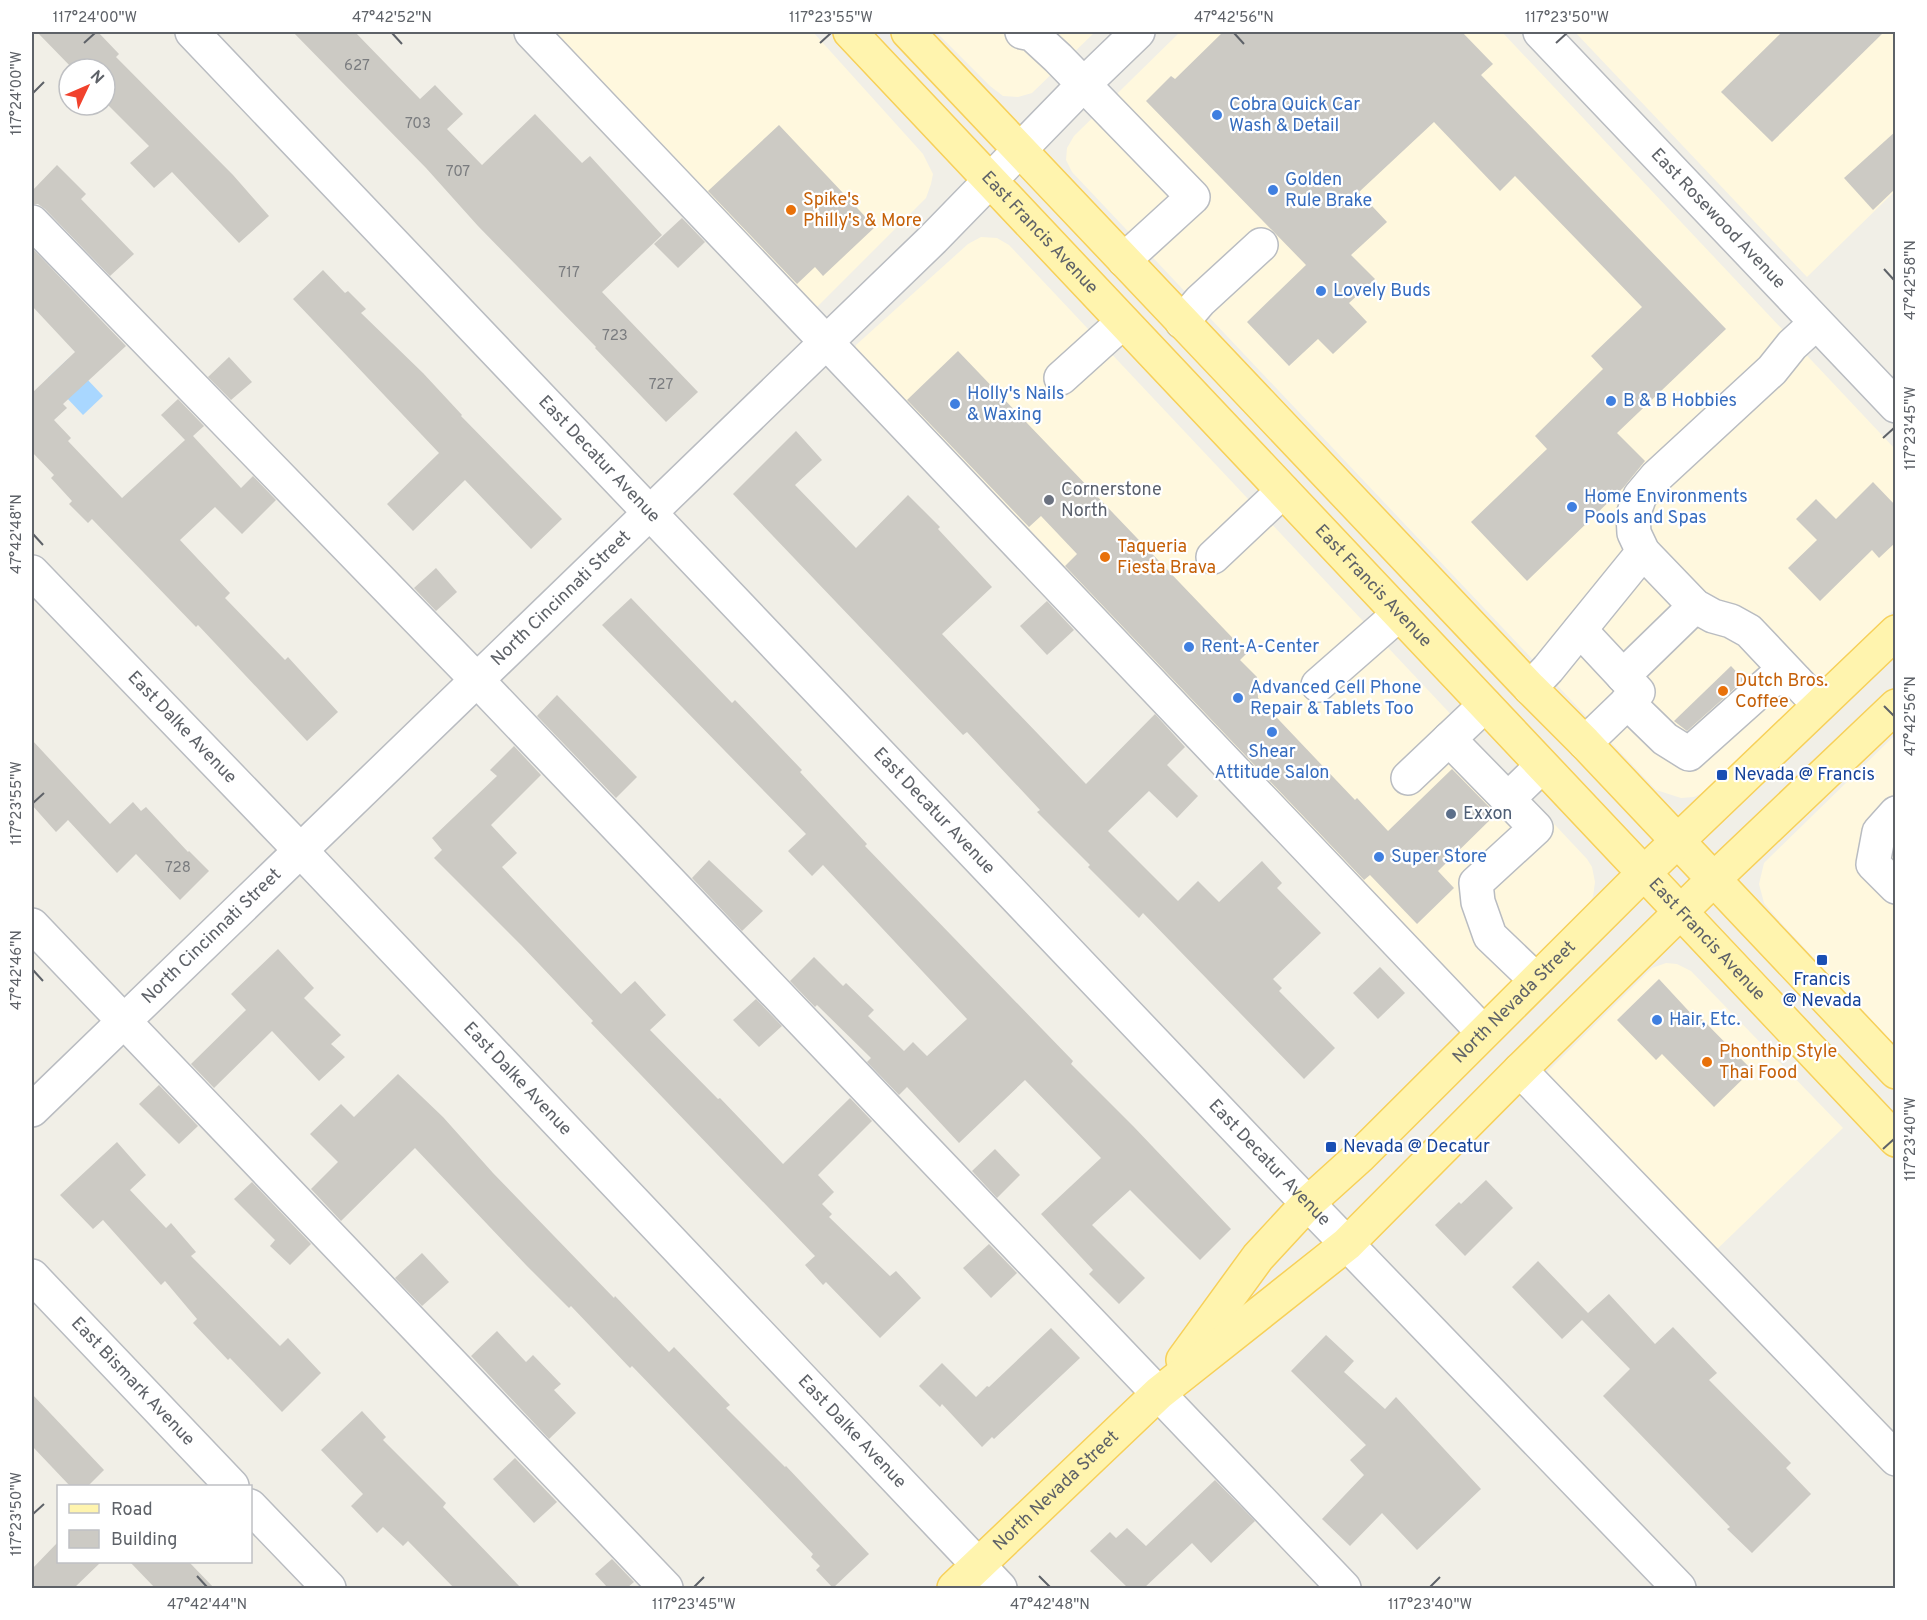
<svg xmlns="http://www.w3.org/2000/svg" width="1927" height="1620" font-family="Overpass,sans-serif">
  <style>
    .commercial { fill: #fff8de }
    .water { fill: #a9d7ff }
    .building { fill: #cccac4 }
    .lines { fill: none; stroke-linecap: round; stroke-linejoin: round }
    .minor-casing { stroke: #b9bcc1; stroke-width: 36 }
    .major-casing { stroke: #f7d059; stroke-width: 36 }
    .minor { stroke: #fff; stroke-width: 33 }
    .major { stroke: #fff4ae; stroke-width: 33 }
    .ticks { fill: none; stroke: #5e6268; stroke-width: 2 }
    .shop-dot { fill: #3f7fe0; stroke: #fff; stroke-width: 2 }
    .food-dot { fill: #e8710a; stroke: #fff; stroke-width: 2 }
    .worship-dot { fill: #6b7280; stroke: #fff; stroke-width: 2 }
    .transit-dot { fill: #1a4fb4; stroke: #fff; stroke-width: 2 }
    .service-dot { fill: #5c6f8a; stroke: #fff; stroke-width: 2 }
    .labels { text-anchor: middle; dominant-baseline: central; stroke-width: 4.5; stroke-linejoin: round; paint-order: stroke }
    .number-label { font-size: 15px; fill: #7a7c7f }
    .shop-label { font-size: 18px; fill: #366cbe; stroke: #fff; text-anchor: start }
    .food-label { font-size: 18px; fill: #c56008; stroke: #fff; text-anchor: start }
    .street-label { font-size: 18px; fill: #5e6268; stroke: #fff }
    .worship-label { font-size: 18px; fill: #5b616d; stroke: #fff; text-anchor: start }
    .transit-label { font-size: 18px; fill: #164399; stroke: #fff; text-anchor: start }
    .service-label { font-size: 18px; fill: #4e5e75; stroke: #fff; text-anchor: start }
    .neatline { fill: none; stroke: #5e6268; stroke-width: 2 }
    .ticks-label { font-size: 15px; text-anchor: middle; fill: #5e6268 }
  </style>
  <rect width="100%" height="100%" fill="#f1efe7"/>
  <g class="commercial">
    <path d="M 544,32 L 813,32 L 923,154 L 933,174 L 931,184 L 926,198 L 816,308 L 809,307 Z"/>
    <path d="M 936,32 L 1095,32 L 1032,93 L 1018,97 L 1003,96 L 990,86 Z"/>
    <path d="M 1180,32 L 1502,32 L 1895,449 L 1895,609 L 1713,788 L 1694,797 L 1681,798 L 1656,790 L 1072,172 L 1066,160 L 1067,148 L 1074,136 Z"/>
    <path d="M 1575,32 L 1895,32 L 1895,191 L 1807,277 Z"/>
    <path d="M 981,237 L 997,238 L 1009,245 L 1587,859 L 1592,867 L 1595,882 L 1593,897 L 1584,912 L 1486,1009 L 1482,1009 L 854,352 L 856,345 L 968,244 Z"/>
    <path d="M 1895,735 L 1895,1045 L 1782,924 L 1764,903 L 1759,884 L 1764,863 Z"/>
    <path d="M 1666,963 L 1677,964 L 1691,971 L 1843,1128 L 1711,1255 L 1545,1079 L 1546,1073 L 1652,968 Z"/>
  </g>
  <path class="water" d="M 68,359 L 103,396 L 83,415 L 48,378 Z"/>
  <g class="building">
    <path d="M 37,32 L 98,32 L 119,54 L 116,57 L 233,175 L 269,216 L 239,243 L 172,172 L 154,188 L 130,163 L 149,146 L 105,102 L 105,68 L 73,69 Z"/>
    <path d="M 293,32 L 355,32 L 420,99 L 435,85 L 463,114 L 447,129 L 482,165 L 535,114 L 582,163 L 590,156 L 662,235 L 602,292 L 698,392 L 666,422 L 595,348 L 596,347 L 478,226 L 426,168 Z"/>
    <path d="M 1223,32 L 1462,32 L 1493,64 L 1481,75 L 1726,329 L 1617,433 L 1645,461 L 1623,488 L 1527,581 L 1471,522 L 1547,449 L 1535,436 L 1603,369 L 1591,356 L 1642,307 L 1515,176 L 1500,191 L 1434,122 L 1359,192 L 1387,222 L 1351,255 L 1375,279 L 1349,303 L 1367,322 L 1333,354 L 1318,339 L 1289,366 L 1247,322 L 1306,265 L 1146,101 L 1171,76 L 1175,79 Z"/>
    <path d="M 1782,32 L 1884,32 L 1772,142 L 1721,92 Z"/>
    <path d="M 779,125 L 875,227 L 823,276 L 815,267 L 797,284 L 708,191 Z"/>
    <path d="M 1896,131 L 1896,188 L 1873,210 L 1844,178 Z"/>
    <path d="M 57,165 L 86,194 L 81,199 L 134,254 L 110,276 L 45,209 L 38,204 L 32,204 L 32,191 Z"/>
    <path d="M 682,218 L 705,242 L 678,268 L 654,244 Z"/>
    <path d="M 32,248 L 126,346 L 63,404 L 67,408 L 54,420 L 71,438 L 68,441 L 122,498 L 185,440 L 161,415 L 178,399 L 204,426 L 193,436 L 241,488 L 253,476 L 276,500 L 242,534 L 215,507 L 180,540 L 230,593 L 225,598 L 285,660 L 288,657 L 338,712 L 307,741 L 198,625 L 196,627 L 92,519 L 88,523 L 69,504 L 72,501 L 51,478 L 54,475 L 32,452 L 32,393 L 75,352 L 32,306 Z"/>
    <path d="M 323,270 L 345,293 L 348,291 L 366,309 L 361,313 L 423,373 L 462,415 L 461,416 L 562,519 L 531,549 L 465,480 L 413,531 L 387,504 L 439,453 L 293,299 Z"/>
    <path d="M 958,351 L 1247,653 L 1240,660 L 1257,677 L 1258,698 L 1355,800 L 1357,798 L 1388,831 L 1452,769 L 1496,814 L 1438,871 L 1454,888 L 1417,924 L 1370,875 L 1364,880 L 1065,566 L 1077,554 L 1041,516 L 1029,527 L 907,400 Z"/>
    <path d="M 229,357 L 252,382 L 231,400 L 208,377 Z"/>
    <path d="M 796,431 L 822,460 L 795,485 L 856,548 L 908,495 L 940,527 L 938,529 L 992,587 L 942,634 L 1086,784 L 1155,714 L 1185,747 L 1167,765 L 1198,796 L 1177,818 L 1149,791 L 1108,831 L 1178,901 L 1198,881 L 1219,902 L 1262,861 L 1282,883 L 1277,888 L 1321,933 L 1273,979 L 1282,988 L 1279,991 L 1335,1048 L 1304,1079 L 1143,913 L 1139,918 L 1088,867 L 1090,865 L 1037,812 L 1040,810 L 967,732 L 963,735 L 733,494 Z"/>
    <path d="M 1873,482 L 1896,506 L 1896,542 L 1879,558 L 1872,550 L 1820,601 L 1788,568 L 1817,540 L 1796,519 L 1816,499 L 1836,519 Z"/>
    <path d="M 436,568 L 457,592 L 436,611 L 414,588 Z"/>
    <path d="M 631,598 L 732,703 L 735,700 L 802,770 L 800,772 L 867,844 L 865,846 L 1073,1061 L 1071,1064 L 1134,1127 L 1231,1229 L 1200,1260 L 1130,1190 L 1092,1225 L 1145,1278 L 1119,1304 L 1089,1274 L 1093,1270 L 1041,1214 L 1101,1158 L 1025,1080 L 959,1143 L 907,1087 L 899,1095 L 867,1062 L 871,1058 L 817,1005 L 815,1007 L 790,981 L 814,957 L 843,986 L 846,983 L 874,1010 L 868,1016 L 904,1051 L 913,1042 L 927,1056 L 967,1019 L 823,865 L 812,876 L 788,851 L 806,834 L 602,625 Z"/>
    <path d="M 1047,601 L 1074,630 L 1047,655 L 1020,626 Z"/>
    <path d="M 1731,666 L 1744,680 L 1687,731 L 1674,721 Z"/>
    <path d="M 557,695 L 637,777 L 616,798 L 537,716 Z"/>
    <path d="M 32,740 L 110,824 L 133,802 L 141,811 L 146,807 L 188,852 L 189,851 L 209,871 L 180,900 L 136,854 L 117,873 L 68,820 L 56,832 L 32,805 Z"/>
    <path d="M 514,746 L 541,775 L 491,825 L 517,853 L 502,867 L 621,994 L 635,981 L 666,1015 L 650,1030 L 718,1099 L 720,1098 L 783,1164 L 850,1098 L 872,1121 L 818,1175 L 834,1192 L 822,1204 L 832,1214 L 829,1217 L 890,1276 L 896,1271 L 921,1298 L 880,1338 L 826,1282 L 823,1285 L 805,1265 L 815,1256 L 591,1023 L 593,1021 L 521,945 L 434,858 L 442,850 L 432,838 L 497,776 L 490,770 Z"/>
    <path d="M 709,860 L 763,911 L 742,931 L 692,878 Z"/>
    <path d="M 278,949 L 314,988 L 304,998 L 341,1035 L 331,1044 L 345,1057 L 319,1081 L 272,1031 L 214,1088 L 191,1064 L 246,1010 L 231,994 Z"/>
    <path d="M 1380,967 L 1405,993 L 1378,1019 L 1353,993 Z"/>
    <path d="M 1659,979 L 1697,1020 L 1700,1017 L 1752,1070 L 1714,1107 L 1662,1054 L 1656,1060 L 1617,1020 Z"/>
    <path d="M 756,999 L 782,1026 L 759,1047 L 733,1020 Z"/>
    <path d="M 398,1074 L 443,1117 L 493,1173 L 614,1298 L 615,1296 L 669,1352 L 674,1347 L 730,1405 L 726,1408 L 785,1467 L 786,1466 L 869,1554 L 833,1588 L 816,1570 L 820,1566 L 811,1557 L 813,1554 L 632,1366 L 630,1368 L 571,1306 L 569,1308 L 526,1265 L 415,1148 L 341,1221 L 311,1189 L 338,1162 L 310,1134 L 341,1104 L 354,1117 Z"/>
    <path d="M 159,1085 L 198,1126 L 179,1144 L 139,1104 Z"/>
    <path d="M 117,1142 L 146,1175 L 130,1190 L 166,1228 L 171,1223 L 196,1252 L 191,1256 L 280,1346 L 288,1338 L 321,1373 L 282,1412 L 230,1358 L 228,1360 L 193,1323 L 197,1319 L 165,1281 L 161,1285 L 103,1220 L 93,1229 L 60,1195 Z"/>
    <path d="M 995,1149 L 1020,1175 L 997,1198 L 972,1171 Z"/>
    <path d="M 1486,1180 L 1513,1208 L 1465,1256 L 1435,1225 L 1459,1202 L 1461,1204 Z"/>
    <path d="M 252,1182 L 311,1244 L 290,1265 L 270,1246 L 275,1240 L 234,1199 Z"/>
    <path d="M 989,1244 L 1017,1273 L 991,1298 L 963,1268 Z"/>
    <path d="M 422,1253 L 449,1282 L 422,1306 L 395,1278 Z"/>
    <path d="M 1538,1261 L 1588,1313 L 1609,1294 L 1655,1344 L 1673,1327 L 1717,1373 L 1709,1380 L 1791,1463 L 1786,1468 L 1811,1494 L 1752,1553 L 1727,1529 L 1730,1527 L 1603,1396 L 1630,1369 L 1582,1320 L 1562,1339 L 1512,1287 Z"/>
    <path d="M 1051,1328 L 1080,1358 L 994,1439 L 992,1437 L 982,1447 L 942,1404 L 940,1407 L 919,1386 L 942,1363 L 976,1397 L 987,1386 L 989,1387 Z"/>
    <path d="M 497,1331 L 526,1362 L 533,1355 L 561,1384 L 554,1390 L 576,1413 L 549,1439 L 471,1356 Z"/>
    <path d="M 1326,1335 L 1354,1361 L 1344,1372 L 1385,1409 L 1396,1397 L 1481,1489 L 1417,1550 L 1382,1513 L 1350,1546 L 1322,1519 L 1364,1475 L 1350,1460 L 1366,1445 L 1291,1371 Z"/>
    <path d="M 32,1394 L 104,1470 L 88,1486 L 70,1486 L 32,1446 Z"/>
    <path d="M 362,1411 L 386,1437 L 383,1440 L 446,1503 L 443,1507 L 521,1588 L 454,1588 L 408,1541 L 403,1546 L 383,1527 L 377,1533 L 351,1506 L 363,1494 L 321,1450 Z"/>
    <path d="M 515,1458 L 557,1502 L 534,1523 L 493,1479 Z"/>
    <path d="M 1215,1480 L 1255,1521 L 1211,1563 L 1192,1543 L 1144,1588 L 1128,1588 L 1090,1551 L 1110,1532 L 1116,1538 L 1127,1528 L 1146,1546 Z"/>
    <path d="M 58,1542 L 58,1562 L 101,1562 L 74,1588 L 32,1588 L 32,1569 Z"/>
    <path d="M 612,1559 L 634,1582 L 627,1588 L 608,1588 L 595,1574 Z"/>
    <path d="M 130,1562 L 189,1562 L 214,1588 L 155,1588 Z"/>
  </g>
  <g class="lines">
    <g class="minor-casing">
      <g id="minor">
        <path id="s1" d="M 192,32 L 1290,1185 L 1679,1588"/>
        <path d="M 531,32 L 1483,1032"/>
        <path d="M 1022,32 L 1032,34 L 1058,58 L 1193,197 L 1124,260"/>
        <path id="s2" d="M 1540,32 L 1896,406"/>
        <path d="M 32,222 L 477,680 L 1344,1588"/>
        <path d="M 1182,322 L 1200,301 L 1261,245"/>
        <path d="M 1816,323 L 1792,345 L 1772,370 L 1656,477 L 1640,496 L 1633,515 L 1634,533 L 1643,552 L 1695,606 L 1713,616 L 1731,621 L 1749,631 L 1819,705"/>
        <path d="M 1061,378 L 1123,322"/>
        <path d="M 1213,557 L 1283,491"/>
        <path id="s3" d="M 32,572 L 301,851 L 1000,1588"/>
        <path d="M 1580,630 L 1638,692 L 1585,743"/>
        <path d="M 1623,676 L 1695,606"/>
        <path d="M 1318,685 L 1399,614"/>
        <path d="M 1530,688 L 1548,669 L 1643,552"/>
        <path d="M 1627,702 L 1665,739 L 1689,754 L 1774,678 L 1796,681"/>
        <path d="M 1449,739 L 1536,828 L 1476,883 L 1478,902 L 1490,936 L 1536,980"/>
        <path d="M 1408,778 L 1485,705"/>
        <path d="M 1508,799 L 1542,766"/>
        <path d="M 1896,813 L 1879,832 L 1873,864 L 1896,887"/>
        <path d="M 32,925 L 666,1588"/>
        <path d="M 1520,1070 L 1896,1459"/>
        <path id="s4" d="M 32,1110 L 933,239 L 1083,85 L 1138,32"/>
        <path id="s5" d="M 32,1276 L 232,1486"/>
        <path d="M 250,1506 L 329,1588"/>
      </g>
    </g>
    <g class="major-casing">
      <g id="major">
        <path id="s6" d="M 850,32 L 1896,1140"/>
        <path d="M 908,32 L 1530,688 L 1585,743 L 1896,1072"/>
        <path id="s7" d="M 1183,1360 L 1258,1257 L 1308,1203 L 1359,1157 L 1644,873 L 1896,632"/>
        <path id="s8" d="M 954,1588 L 1159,1393 L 1347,1244 L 1520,1070 L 1714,879 L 1896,706"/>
      </g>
    </g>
    <use href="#minor" class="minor"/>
    <use href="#major" class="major"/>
  </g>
  <path class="ticks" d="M 392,33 L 402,44M 1234,33 L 1244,44M 84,43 L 95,33M 820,43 L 831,33M 1556,43 L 1567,33M 33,93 L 44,82M 1884,269 L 1894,280M 1883,438 L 1894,428M 33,534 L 43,545M 1884,706 L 1894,716M 33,803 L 44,793M 33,970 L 43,981M 1883,1149 L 1894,1139M 33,1514 L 44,1504M 197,1576 L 207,1587M 1039,1576 L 1050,1587M 694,1587 L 704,1577M 1430,1587 L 1440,1577"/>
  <g class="shop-dot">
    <circle cx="1217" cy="115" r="6"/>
    <circle cx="1273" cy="190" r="6"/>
    <circle cx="1321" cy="291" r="6"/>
    <circle cx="1611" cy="401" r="6"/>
    <circle cx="955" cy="404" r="6"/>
    <circle cx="1572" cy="507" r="6"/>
    <circle cx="1189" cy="647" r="6"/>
    <circle cx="1238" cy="698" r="6"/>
    <circle cx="1272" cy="732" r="6"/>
    <circle cx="1379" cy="857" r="6"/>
    <circle cx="1657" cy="1020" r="6"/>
  </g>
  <g class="food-dot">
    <circle cx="791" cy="210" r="6"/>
    <circle cx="1105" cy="557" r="6"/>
    <circle cx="1723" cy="691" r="6"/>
    <circle cx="1707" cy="1062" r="6"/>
  </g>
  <circle class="worship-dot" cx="1049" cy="500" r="6"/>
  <g class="transit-dot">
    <rect x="1716" y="769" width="12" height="12" rx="3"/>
    <rect x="1816" y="954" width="12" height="12" rx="3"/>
    <rect x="1325" y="1141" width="12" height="12" rx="3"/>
  </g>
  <circle class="service-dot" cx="1451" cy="814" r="6"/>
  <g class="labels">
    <g class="number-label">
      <text x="357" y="66">627</text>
      <text x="418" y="124">703</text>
      <text x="458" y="172">707</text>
      <text x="569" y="273">717</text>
      <text x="615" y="336">723</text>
      <text x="661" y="385">727</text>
      <text x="178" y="868">728</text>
    </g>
    <g class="shop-label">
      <text x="1229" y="105">Cobra Quick Car<tspan x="1229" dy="21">Wash &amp; Detail</tspan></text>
      <text x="1285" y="180">Golden<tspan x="1285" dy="21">Rule Brake</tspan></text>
      <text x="1333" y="291">Lovely Buds</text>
      <text x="967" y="394">Holly's Nails<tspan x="967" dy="21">&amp; Waxing</tspan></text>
      <text x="1623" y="401">B &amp; B Hobbies</text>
      <text x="1584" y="497">Home Environments<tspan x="1584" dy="21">Pools and Spas</tspan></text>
      <text x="1201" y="647">Rent-A-Center</text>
      <text x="1250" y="688">Advanced Cell Phone<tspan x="1250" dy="21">Repair &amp; Tablets Too</tspan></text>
      <text x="1272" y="752" text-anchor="middle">Shear<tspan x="1272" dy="21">Attitude Salon</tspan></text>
      <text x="1391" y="857">Super Store</text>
      <text x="1669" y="1020">Hair, Etc.</text>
    </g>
    <g class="food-label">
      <text x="803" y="200">Spike's<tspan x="803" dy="21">Philly's &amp; More</tspan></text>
      <text x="1117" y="547">Taqueria<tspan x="1117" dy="21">Fiesta Brava</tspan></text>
      <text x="1735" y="681">Dutch Bros.<tspan x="1735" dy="21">Coffee</tspan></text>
      <text x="1719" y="1052">Phonthip Style<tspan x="1719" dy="21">Thai Food</tspan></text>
    </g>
    <g class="street-label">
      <text stroke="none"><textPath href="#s2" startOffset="258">East Rosewood Avenue</textPath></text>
      <text stroke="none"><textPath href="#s6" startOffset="276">East Francis Avenue</textPath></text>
      <text stroke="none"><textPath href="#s1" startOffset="590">East Decatur Avenue</textPath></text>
      <text stroke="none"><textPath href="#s6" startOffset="762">East Francis Avenue</textPath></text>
      <text stroke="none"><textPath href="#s4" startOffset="736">North Cincinnati Street</textPath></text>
      <text stroke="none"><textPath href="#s3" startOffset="216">East Dalke Avenue</textPath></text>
      <text stroke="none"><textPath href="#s1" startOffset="1076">East Decatur Avenue</textPath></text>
      <text stroke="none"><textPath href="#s4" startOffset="250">North Cincinnati Street</textPath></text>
      <text stroke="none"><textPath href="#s6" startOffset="1248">East Francis Avenue</textPath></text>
      <text stroke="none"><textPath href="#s7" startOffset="489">North Nevada Street</textPath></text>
      <text stroke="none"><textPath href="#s3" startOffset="702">East Dalke Avenue</textPath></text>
      <text stroke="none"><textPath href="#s1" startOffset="1562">East Decatur Avenue</textPath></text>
      <text stroke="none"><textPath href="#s5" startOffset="146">East Bismark Avenue</textPath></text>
      <text stroke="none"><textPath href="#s3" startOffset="1188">East Dalke Avenue</textPath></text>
      <text stroke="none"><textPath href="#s8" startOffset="141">North Nevada Street</textPath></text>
    </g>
    <g class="worship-label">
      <text x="1061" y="490">Cornerstone<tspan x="1061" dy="21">North</tspan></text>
    </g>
    <g class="transit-label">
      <text x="1734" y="775">Nevada @ Francis</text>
      <text x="1822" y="980" text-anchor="middle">Francis<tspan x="1822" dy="21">@ Nevada</tspan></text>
      <text x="1343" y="1147">Nevada @ Decatur</text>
    </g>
    <g class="service-label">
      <text x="1463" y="814">Exxon</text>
    </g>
  </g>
  <rect width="1927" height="1620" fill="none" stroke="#ffffff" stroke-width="66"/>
  <rect x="57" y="1485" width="195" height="78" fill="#ffffff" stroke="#bfc0c3" stroke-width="1.5"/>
  <rect x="69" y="1504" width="30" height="9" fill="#fff4ae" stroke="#bfc0c3" stroke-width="1.5"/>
  <text x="111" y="1515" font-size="18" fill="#5e6268">Road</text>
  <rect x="69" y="1530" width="30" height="18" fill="#cccac4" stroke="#bfc0c3" stroke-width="1.5"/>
  <text x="111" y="1545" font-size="18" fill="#5e6268">Building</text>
  <g transform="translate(87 87) rotate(46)"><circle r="28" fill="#ffffff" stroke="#bfc0c3" stroke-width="1.5"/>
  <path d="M0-4.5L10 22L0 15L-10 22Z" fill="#f1422d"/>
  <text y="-9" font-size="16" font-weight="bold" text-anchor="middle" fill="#5e6268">N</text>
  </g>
  <rect x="33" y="33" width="1861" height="1554" class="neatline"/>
  <g class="ticks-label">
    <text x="95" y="22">117°24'00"W</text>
    <text x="392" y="22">47°42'52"N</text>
    <text x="831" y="22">117°23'55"W</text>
    <text x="1234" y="22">47°42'56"N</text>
    <text x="1567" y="22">117°23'50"W</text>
    <text transform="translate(16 93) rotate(-90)" y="5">117°24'00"W</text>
    <text transform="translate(1910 280) rotate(-90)" y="5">47°42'58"N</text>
    <text transform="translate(1910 428) rotate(-90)" y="5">117°23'45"W</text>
    <text transform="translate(16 534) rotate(-90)" y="5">47°42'48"N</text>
    <text transform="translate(1910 716) rotate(-90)" y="5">47°42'56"N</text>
    <text transform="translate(16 803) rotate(-90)" y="5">117°23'55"W</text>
    <text transform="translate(16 970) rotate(-90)" y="5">47°42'46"N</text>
    <text transform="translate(1910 1139) rotate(-90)" y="5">117°23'40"W</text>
    <text transform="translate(16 1514) rotate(-90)" y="5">117°23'50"W</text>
    <text x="207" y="1609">47°42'44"N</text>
    <text x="694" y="1609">117°23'45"W</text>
    <text x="1050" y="1609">47°42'48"N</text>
    <text x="1430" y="1609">117°23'40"W</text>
  </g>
</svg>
